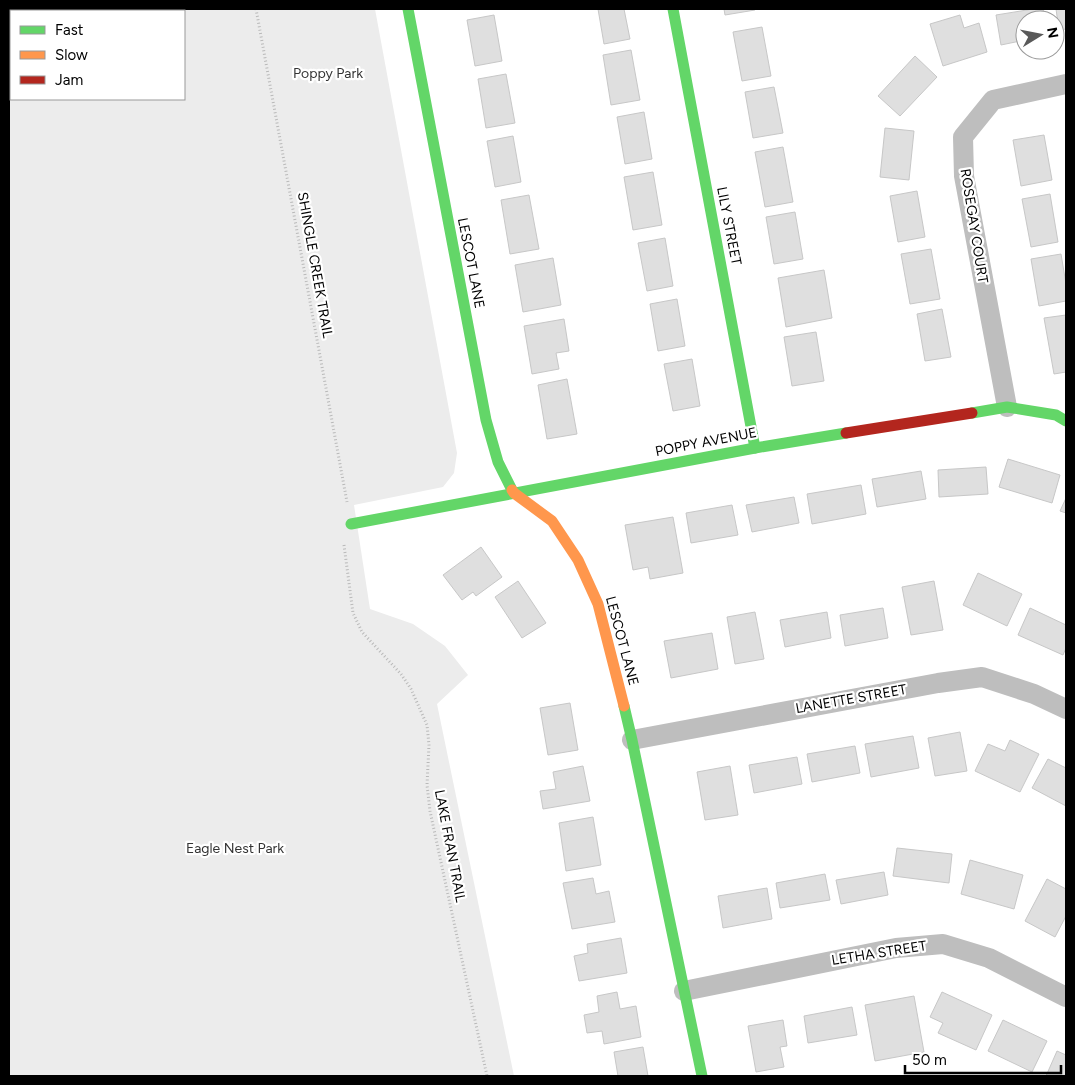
<svg xmlns="http://www.w3.org/2000/svg" width="1075" height="1085" font-family="Figtree,sans-serif">
  <style>
    .green { fill: #ececec; fill-rule: evenodd }
    .building { fill: #dfdfdf; stroke: #c7c7c7 }
    .lines { fill: none; stroke-linecap: round; stroke-linejoin: round }
    .path { stroke: #b9b9b9; stroke-width: 3; stroke-dasharray: 1 2.5; stroke-linecap: butt }
    .street { stroke: #bebebe; stroke-width: 20 }
    .fast { stroke: #63d668; stroke-width: 11 }
    .slow { stroke: #ff974d; stroke-width: 11 }
    .jam { stroke: #b3261e; stroke-width: 11 }
    .labels { text-anchor: middle; dominant-baseline: central; stroke-width: 4.5; stroke-linejoin: round; paint-order: stroke }
    .park-label { font-size: 14px; fill: #333; stroke: #fff }
    .street-label { font-size: 14px; fill: #000; stroke: #fff }
  </style>
  <rect width="100%" height="100%" fill="#fff"/>
  <path class="green" d="M 9,9 L 375,9 L 457,453 L 454,473 L 443,487 L 354,505 L 370,609 L 413,624 L 445,646 L 468,675 L 437,704 L 514,1076 L 9,1076 ZM 11,11 L 184,11 L 184,99 L 11,99 Z"/>
  <g class="building">
    <path d="M 598,9 L 624,9 L 630,39 L 604,44 Z"/>
    <path d="M 724,9 L 755,9 L 755,10 L 725,15 Z"/>
    <path d="M 1033,9 L 1043,9 L 1045,20 L 1025,20 L 1025,40 L 1001,45 L 996,15 Z"/>
    <path d="M 1056,9 L 1066,9 L 1066,29 L 1059,30 Z"/>
    <path d="M 494,15 L 502,61 L 475,66 L 467,20 Z"/>
    <path d="M 960,15 L 964,28 L 979,23 L 987,52 L 943,66 L 930,24 Z"/>
    <path d="M 762,27 L 771,76 L 742,81 L 733,32 Z"/>
    <path d="M 631,50 L 640,100 L 611,105 L 603,55 Z"/>
    <path d="M 915,56 L 937,77 L 900,116 L 878,96 Z"/>
    <path d="M 506,74 L 515,123 L 486,128 L 478,79 Z"/>
    <path d="M 774,87 L 783,133 L 753,138 L 745,92 Z"/>
    <path d="M 644,112 L 652,159 L 625,164 L 617,117 Z"/>
    <path d="M 885,128 L 914,131 L 909,180 L 880,177 Z"/>
    <path d="M 1044,135 L 1052,180 L 1021,186 L 1013,140 Z"/>
    <path d="M 513,136 L 521,182 L 495,187 L 487,141 Z"/>
    <path d="M 783,147 L 793,202 L 765,207 L 755,152 Z"/>
    <path d="M 653,172 L 662,225 L 633,230 L 624,177 Z"/>
    <path d="M 917,191 L 925,237 L 898,242 L 890,196 Z"/>
    <path d="M 1050,194 L 1058,242 L 1031,247 L 1022,199 Z"/>
    <path d="M 529,195 L 539,249 L 510,254 L 501,200 Z"/>
    <path d="M 795,212 L 803,259 L 774,264 L 766,217 Z"/>
    <path d="M 665,238 L 673,286 L 647,291 L 638,243 Z"/>
    <path d="M 931,249 L 940,299 L 910,304 L 901,254 Z"/>
    <path d="M 1061,254 L 1066,284 L 1066,301 L 1039,306 L 1031,259 Z"/>
    <path d="M 553,258 L 561,305 L 523,312 L 515,265 Z"/>
    <path d="M 824,270 L 832,318 L 786,327 L 778,278 Z"/>
    <path d="M 677,299 L 685,346 L 658,351 L 650,304 Z"/>
    <path d="M 942,309 L 951,357 L 925,361 L 917,314 Z"/>
    <path d="M 1066,315 L 1066,372 L 1054,374 L 1044,318 Z"/>
    <path d="M 564,319 L 569,351 L 556,353 L 559,369 L 532,374 L 524,326 Z"/>
    <path d="M 816,332 L 824,381 L 792,386 L 784,337 Z"/>
    <path d="M 692,359 L 700,406 L 673,411 L 664,364 Z"/>
    <path d="M 567,379 L 577,434 L 547,439 L 538,385 Z"/>
    <path d="M 1008,459 L 1060,475 L 1052,503 L 999,487 Z"/>
    <path d="M 986,467 L 988,494 L 939,497 L 938,470 Z"/>
    <path d="M 921,471 L 926,499 L 877,507 L 872,479 Z"/>
    <path d="M 861,485 L 866,514 L 812,524 L 807,494 Z"/>
    <path d="M 794,497 L 799,523 L 752,532 L 746,505 Z"/>
    <path d="M 1066,498 L 1066,513 L 1060,511 Z"/>
    <path d="M 732,505 L 738,535 L 691,543 L 686,513 Z"/>
    <path d="M 673,517 L 683,573 L 650,579 L 648,567 L 633,570 L 625,525 Z"/>
    <path d="M 481,547 L 502,577 L 476,596 L 473,592 L 462,600 L 443,575 Z"/>
    <path d="M 978,573 L 1022,594 L 1007,626 L 963,605 Z"/>
    <path d="M 518,581 L 546,623 L 522,638 L 495,597 Z"/>
    <path d="M 934,581 L 943,630 L 911,635 L 902,587 Z"/>
    <path d="M 883,608 L 888,638 L 845,646 L 840,615 Z"/>
    <path d="M 1030,608 L 1066,625 L 1066,648 L 1063,655 L 1018,635 Z"/>
    <path d="M 755,612 L 764,659 L 735,664 L 727,617 Z"/>
    <path d="M 827,612 L 831,638 L 785,647 L 780,620 Z"/>
    <path d="M 712,633 L 718,669 L 671,678 L 664,641 Z"/>
    <path d="M 570,703 L 578,750 L 548,755 L 540,708 Z"/>
    <path d="M 960,732 L 967,771 L 935,776 L 928,738 Z"/>
    <path d="M 913,736 L 919,768 L 871,777 L 865,744 Z"/>
    <path d="M 1010,740 L 1039,754 L 1020,792 L 975,771 L 988,744 L 1005,751 Z"/>
    <path d="M 855,746 L 860,773 L 812,782 L 807,754 Z"/>
    <path d="M 797,757 L 802,784 L 754,793 L 749,765 Z"/>
    <path d="M 1048,759 L 1066,768 L 1066,806 L 1032,788 Z"/>
    <path d="M 583,766 L 590,801 L 543,809 L 540,791 L 556,789 L 553,772 Z"/>
    <path d="M 730,766 L 738,815 L 705,820 L 697,772 Z"/>
    <path d="M 593,817 L 601,865 L 566,871 L 559,823 Z"/>
    <path d="M 897,848 L 952,854 L 949,883 L 893,876 Z"/>
    <path d="M 970,860 L 1023,875 L 1014,909 L 961,894 Z"/>
    <path d="M 884,872 L 888,895 L 841,904 L 836,880 Z"/>
    <path d="M 825,874 L 830,900 L 780,908 L 776,883 Z"/>
    <path d="M 593,878 L 596,894 L 609,891 L 615,922 L 572,929 L 563,883 Z"/>
    <path d="M 1047,879 L 1066,889 L 1066,916 L 1055,937 L 1025,921 Z"/>
    <path d="M 767,888 L 772,919 L 723,928 L 718,896 Z"/>
    <path d="M 621,938 L 627,973 L 579,981 L 574,956 L 588,953 L 587,944 Z"/>
    <path d="M 617,992 L 620,1009 L 636,1006 L 641,1037 L 604,1044 L 602,1031 L 587,1033 L 584,1015 L 599,1012 L 597,996 Z"/>
    <path d="M 942,992 L 992,1015 L 976,1050 L 938,1033 L 943,1023 L 930,1017 Z"/>
    <path d="M 914,996 L 924,1052 L 875,1061 L 865,1005 Z"/>
    <path d="M 852,1007 L 857,1035 L 808,1043 L 804,1016 Z"/>
    <path d="M 783,1020 L 787,1046 L 780,1047 L 784,1067 L 756,1072 L 748,1026 Z"/>
    <path d="M 1003,1020 L 1047,1041 L 1032,1072 L 988,1051 Z"/>
    <path d="M 643,1047 L 648,1076 L 618,1076 L 614,1052 Z"/>
    <path d="M 1057,1051 L 1066,1055 L 1066,1076 L 1046,1076 Z"/>
  </g>
  <g class="lines">
    <g class="path">
      <path d="M 256,9 L 347,502"/>
      <path d="M 344,545 L 353,613 L 362,632 L 401,674 L 411,689 L 427,725 L 429,745 L 427,785 L 430,811 L 487,1076"/>
    </g>
    <g class="street">
      <path d="M 1007,407 L 964,176 L 963,137 L 993,100 L 1066,84"/>
      <path d="M 632,740 L 938,683 L 982,677 L 1034,694 L 1066,709"/>
      <path d="M 684,991 L 896,948 L 943,944 L 989,958 L 1066,997"/>
    </g>
    <g class="fast">
      <path d="M 408,9 L 486,420 L 498,462 L 512,490"/>
      <path d="M 673,9 L 755,448"/>
      <path d="M 972,413 L 1007,407 L 1056,415 L 1066,421"/>
      <path d="M 351,524 L 755,448 L 846,433"/>
      <path d="M 624,706 L 632,740 L 702,1076"/>
    </g>
    <path class="slow" d="M 512,490 L 514,493 L 552,521 L 578,560 L 598,604 L 624,706"/>
    <path class="jam" d="M 846,433 L 972,413"/>
  </g>
  <g class="labels">
    <g class="park-label">
      <text x="328" y="73">Poppy Park</text>
      <text x="235" y="848">Eagle Nest Park</text>
    </g>
    <g class="street-label">
      <text transform="translate(729 226) rotate(79)">LILY STREET</text>
      <text transform="translate(974 226) rotate(81)">ROSEGAY COURT</text>
      <text transform="translate(471 263) rotate(79)">LESCOT LANE</text>
      <text transform="translate(315 265) rotate(80)">SHINGLE CREEK TRAIL</text>
      <text transform="translate(706 442) rotate(-11)">POPPY AVENUE</text>
      <text transform="translate(622 641) rotate(75)">LESCOT LANE</text>
      <text transform="translate(851 699) rotate(-10)">LANETTE STREET</text>
      <text transform="translate(450 846) rotate(79)">LAKE FRAN TRAIL</text>
      <text transform="translate(879 953) rotate(-9)">LETHA STREET</text>
    </g>
  </g>
  <rect width="1075" height="1085" fill="none" stroke="#000000" stroke-width="20"/>
  <rect x="10" y="10" width="175" height="90" fill="#ffffff" stroke="#999999"/>
  <rect x="20" y="26" width="25" height="8" fill="#63d668" stroke="#999999"/>
  <text x="55" y="35" font-size="15" fill="#000000">Fast</text>
  <rect x="20" y="51" width="25" height="8" fill="#ff974d" stroke="#999999"/>
  <text x="55" y="60" font-size="15" fill="#000000">Slow</text>
  <rect x="20" y="76" width="25" height="8" fill="#b3261e" stroke="#999999"/>
  <text x="55" y="85" font-size="15" fill="#000000">Jam</text>
  <g transform="translate(1040 35) rotate(80)"><circle r="24" fill="#ffffff" stroke="#999999"/>
  <path d="M0-4L9 19L0 12L-9 19Z" fill="#595959"/>
  <text y="-8" font-size="14" font-weight="bold" text-anchor="middle" fill="#000000">N</text>
  </g>
  <path d="M905 1065v8h156v-8" fill="none" stroke="#000000" stroke-width="2.5"/>
  <text x="912" y="1065" font-size="15" fill="#000000" stroke="#ffffff" stroke-width="4" paint-order="stroke">50 m</text>
</svg>
